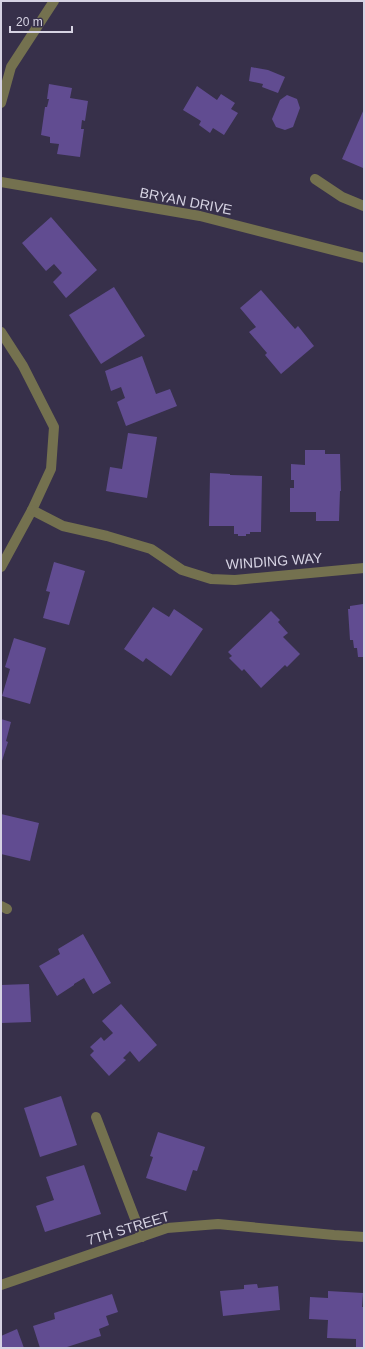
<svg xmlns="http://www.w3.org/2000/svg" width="365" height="1349" font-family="Helvetica,sans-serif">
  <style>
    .building { fill: #614c91 }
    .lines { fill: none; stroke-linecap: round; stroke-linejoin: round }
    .minor { stroke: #74714f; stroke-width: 10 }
    .labels { text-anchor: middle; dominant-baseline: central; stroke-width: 4; stroke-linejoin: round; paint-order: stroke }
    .street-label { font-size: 14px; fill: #d6d3e3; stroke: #37304a }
  </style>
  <rect width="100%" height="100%" fill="#37304a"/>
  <g class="building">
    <path d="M 251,67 L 268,70 L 285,77 L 278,93 L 262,87 L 263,84 L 249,81 Z"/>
    <path d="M 49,84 L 72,88 L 70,98 L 88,101 L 85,121 L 82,120 L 81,129 L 84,129 L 80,157 L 57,154 L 59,144 L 50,143 L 50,137 L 41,135 L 45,107 L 47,107 L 49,99 L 47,99 Z"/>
    <path d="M 197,86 L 217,100 L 221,94 L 235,103 L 231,109 L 238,113 L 224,135 L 213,128 L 210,133 L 199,125 L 201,121 L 183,110 Z"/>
    <path d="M 287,95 L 297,99 L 300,108 L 293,127 L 285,130 L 276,127 L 272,119 L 280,100 Z"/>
    <path d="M 364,109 L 364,165 L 363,168 L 342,159 Z"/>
    <path d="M 51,217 L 97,270 L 66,298 L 53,282 L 62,273 L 54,264 L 46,271 L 22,243 Z"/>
    <path d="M 114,287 L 145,336 L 101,364 L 69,315 Z"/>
    <path d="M 261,290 L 295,329 L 298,326 L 314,346 L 281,374 L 265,355 L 267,353 L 249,332 L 256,327 L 240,308 Z"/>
    <path d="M 142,356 L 156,394 L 170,389 L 177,406 L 126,426 L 117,402 L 125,398 L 121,387 L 111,391 L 105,371 Z"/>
    <path d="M 128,433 L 157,437 L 147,498 L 106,491 L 110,467 L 122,469 Z"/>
    <path d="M 305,450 L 325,450 L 325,454 L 340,454 L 341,491 L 340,491 L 339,521 L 316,521 L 316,512 L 290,512 L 290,488 L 294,488 L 294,480 L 291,480 L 291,464 L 305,465 Z"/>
    <path d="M 210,473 L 230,474 L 230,475 L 262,476 L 261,532 L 250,532 L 250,534 L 246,534 L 246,536 L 238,536 L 238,534 L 234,534 L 234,526 L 209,526 Z"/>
    <path d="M 54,562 L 85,571 L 69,625 L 43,618 L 50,592 L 46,591 Z"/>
    <path d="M 363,604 L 364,608 L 364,657 L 358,657 L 357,648 L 354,648 L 353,640 L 350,640 L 348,609 L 350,609 L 350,606 Z"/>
    <path d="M 153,607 L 169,617 L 174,609 L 203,629 L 171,676 L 146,658 L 143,662 L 124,649 Z"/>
    <path d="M 271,611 L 280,620 L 278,622 L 288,633 L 283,637 L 300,654 L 287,667 L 285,665 L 261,688 L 244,669 L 242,671 L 229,658 L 232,656 L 228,652 Z"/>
    <path d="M 14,638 L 46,648 L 30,704 L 2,696 L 10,669 L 5,667 Z"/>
    <path d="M 1,719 L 11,722 L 6,741 L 8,742 L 1,764 Z"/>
    <path d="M 1,814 L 39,823 L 30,861 L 1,854 Z"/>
    <path d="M 83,934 L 111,983 L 93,994 L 84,978 L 74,984 L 74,985 L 57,996 L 39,966 L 60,954 L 58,949 Z"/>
    <path d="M 29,984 L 31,1022 L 1,1023 L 1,985 Z"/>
    <path d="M 121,1004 L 157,1045 L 139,1062 L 130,1051 L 123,1058 L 126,1060 L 109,1076 L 90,1055 L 94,1051 L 90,1047 L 101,1037 L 104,1041 L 113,1033 L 102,1021 Z"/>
    <path d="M 61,1096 L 77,1145 L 40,1157 L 24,1108 Z"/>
    <path d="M 158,1132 L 205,1147 L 197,1171 L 193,1170 L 186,1191 L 146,1178 L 153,1157 L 150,1156 Z"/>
    <path d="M 84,1165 L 101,1214 L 45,1232 L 36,1206 L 54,1200 L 46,1177 Z"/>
    <path d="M 257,1284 L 258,1288 L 278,1286 L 280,1310 L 223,1316 L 220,1291 L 244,1289 L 244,1285 Z"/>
    <path d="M 328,1291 L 363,1293 L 362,1307 L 364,1307 L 364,1348 L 356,1348 L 356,1339 L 327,1338 L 328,1320 L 309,1319 L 310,1297 L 328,1298 Z"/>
    <path d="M 112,1294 L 118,1312 L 106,1316 L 109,1325 L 99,1329 L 101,1336 L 64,1348 L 40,1348 L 33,1326 L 55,1319 L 54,1313 Z"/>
    <path d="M 17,1329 L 24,1348 L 1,1348 L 1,1336 Z"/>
  </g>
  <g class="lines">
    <g class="minor">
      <path d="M 1,103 L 11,67 L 54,1"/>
      <path d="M 315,179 L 342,197 L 364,206"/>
      <path d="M 1,182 L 200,216 L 364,258"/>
      <path d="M 1,332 L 23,366 L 54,427 L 51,469 L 32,510 L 1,567"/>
      <path d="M 32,510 L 63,526 L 107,536 L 151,549 L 182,570 L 211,579 L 235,580 L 364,568"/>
      <path d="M 1,906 L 7,909"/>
      <path d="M 96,1117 L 142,1237"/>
      <path d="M 1,1285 L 167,1228 L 218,1224 L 334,1235 L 364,1237"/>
    </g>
  </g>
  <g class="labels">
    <g class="street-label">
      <text transform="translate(186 201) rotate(11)">BRYAN DRIVE</text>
      <text transform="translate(274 561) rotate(-4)">WINDING WAY</text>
      <text transform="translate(128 1228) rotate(-17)">7TH STREET</text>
    </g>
  </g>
  <rect width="365" height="1349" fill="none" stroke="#d6d3e3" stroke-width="4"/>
  <path d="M10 26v6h62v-6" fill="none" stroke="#d6d3e3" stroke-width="2"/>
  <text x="16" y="26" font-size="12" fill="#d6d3e3" stroke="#37304a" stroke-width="3" paint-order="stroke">20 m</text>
</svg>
